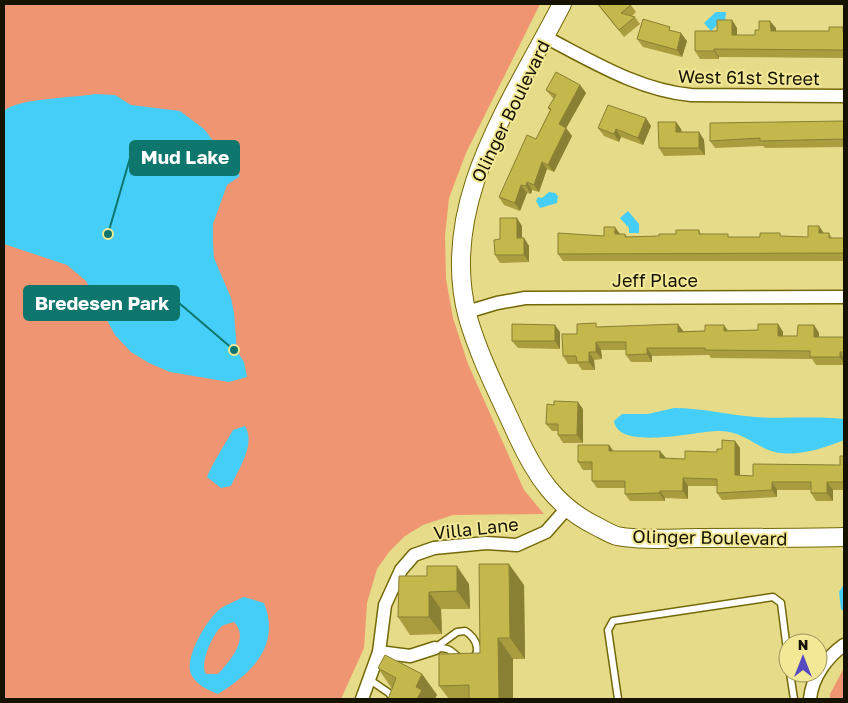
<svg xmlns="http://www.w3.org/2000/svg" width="848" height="703" font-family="'Golos Text',sans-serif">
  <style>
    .green { fill: #f09572 }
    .water { fill: #45cef7; fill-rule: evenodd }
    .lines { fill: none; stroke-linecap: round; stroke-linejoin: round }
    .lane-casing { stroke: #736807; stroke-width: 9 }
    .street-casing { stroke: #736807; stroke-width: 15 }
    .secondary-casing { stroke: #736807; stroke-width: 20 }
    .lane { stroke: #fff; stroke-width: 6 }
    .street { stroke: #fff; stroke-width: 12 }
    .secondary { stroke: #fff; stroke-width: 18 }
    .wall { fill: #a99d40 }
    .shaded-wall { fill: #898034 }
    .building { fill: #c4b74b; stroke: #898034 }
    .labels { text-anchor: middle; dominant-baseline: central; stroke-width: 4; stroke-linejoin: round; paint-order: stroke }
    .street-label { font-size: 18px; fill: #151200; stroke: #f3e895 }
    .leader { fill: none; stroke: #0f766e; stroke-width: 2 }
    .callout-dot { fill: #0f766e; stroke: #f3e895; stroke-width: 2 }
    .callout { fill: #0f766e; stroke: #0f766e; stroke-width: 2 }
    .callout-label { font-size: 19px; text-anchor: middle; font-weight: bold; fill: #fff }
  </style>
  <rect width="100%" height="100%" fill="#e5db88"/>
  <g class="green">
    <path d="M 4,4 L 540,4 L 466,153 L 449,198 L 445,236 L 446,279 L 453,318 L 468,364 L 524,490 L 544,514 L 453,515 L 423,525 L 405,536 L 389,552 L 377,569 L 367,603 L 364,648 L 341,699 L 4,699 Z"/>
    <path d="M 844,668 L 844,699 L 830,699 L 830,694 Z"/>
  </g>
  <g class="water">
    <path d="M 716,12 L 726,12 L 725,22 L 720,22 L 711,31 L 704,23 Z"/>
    <path d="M 95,94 L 115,95 L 131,105 L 180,111 L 204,129 L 240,176 L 227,185 L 213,224 L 213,243 L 214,258 L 231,298 L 234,313 L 237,351 L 244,362 L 247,377 L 229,382 L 170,372 L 149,363 L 131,352 L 115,335 L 86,281 L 67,265 L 4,244 L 4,111 C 17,98 74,98 95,94 Z"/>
    <path d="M 549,192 L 555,193 L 558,196 L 557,203 L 540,208 L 536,201 L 538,197 L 542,198 Z"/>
    <path d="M 628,211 L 639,224 L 639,233 L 629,233 L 629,228 L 620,218 Z"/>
    <path d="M 674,408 C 702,408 728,415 755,417 C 785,419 815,416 844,419 L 844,440 C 822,449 789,460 766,449 C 751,442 739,431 720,431 C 700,430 618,452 614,421 L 622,414 L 648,414 Z"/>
    <path d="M 245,426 C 256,444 239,468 231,486 L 221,488 L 207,477 C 214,460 224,446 233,430 Z"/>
    <path d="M 844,584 L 844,612 L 841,609 L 839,592 Z"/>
    <path d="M 244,597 L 264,603 C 281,646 252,673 218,694 C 208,690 196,685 191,674 C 184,658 207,619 220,609 C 227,604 236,601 244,597 ZM 234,622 C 250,638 230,661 218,674 L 206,674 C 199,664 213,633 222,626 C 225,624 231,623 234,622 Z"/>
  </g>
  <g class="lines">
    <g class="lane-casing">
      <g id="lane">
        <path d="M 465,631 C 477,637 484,657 467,660 C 459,661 454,651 447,649 C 443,648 438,648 435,648 L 457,632 Z"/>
        <path d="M 790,673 L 794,699"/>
        <path d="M 370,680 L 389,693 L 393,699"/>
        <path d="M 618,699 L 608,630 L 613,621 L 773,597 L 781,603 L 788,658"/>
      </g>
    </g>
    <g class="street-casing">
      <g id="street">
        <path d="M 545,37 C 592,61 638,90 691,95 L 844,96"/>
        <path d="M 467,312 L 497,303 L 525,298 L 844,297"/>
        <path d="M 379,652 L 410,656 L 435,648"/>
        <path d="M 362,699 L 379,652 L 385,605 L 401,570 L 414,555 L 434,548 L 486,543 L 517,545 L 546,532 L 567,508"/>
        <path d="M 810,699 C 812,677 827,657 844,645"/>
      </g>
    </g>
    <g class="secondary-casing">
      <path id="secondary" d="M 562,4 C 513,100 437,204 468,318 C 480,359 500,397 517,435 C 536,476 556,507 598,527 C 604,530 610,534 617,536 C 644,541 674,538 701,538 C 749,538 797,538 844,537"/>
    </g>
    <use href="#lane" class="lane"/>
    <use href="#street" class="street"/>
    <use href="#secondary" class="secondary"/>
  </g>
  <g class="wall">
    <path d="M 597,4 L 630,4 L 636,12 L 632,16 L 635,17 L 640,24 L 624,37 Z"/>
    <path d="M 732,20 L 737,28 L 737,35 L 755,35 L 776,28 L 776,31 L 829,31 L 843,27 L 844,29 L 844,58 L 719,57 L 719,59 L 700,59 L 695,51 L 717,31 Z"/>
    <path d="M 673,31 L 687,41 L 682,57 L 643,47 L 637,39 Z"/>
    <path d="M 580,85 L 586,93 L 566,128 L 572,136 L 554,172 L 547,169 L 539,192 L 532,190 L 531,194 L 527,193 L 520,211 L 504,205 L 499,197 L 536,139 L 550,110 L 548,108 L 554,99 L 552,97 L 546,90 Z"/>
    <path d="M 646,118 L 651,126 L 643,145 L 621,137 L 619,142 L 604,136 L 598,128 Z"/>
    <path d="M 844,121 L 844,147 L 765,148 L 763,146 L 715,148 L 710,141 Z"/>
    <path d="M 676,122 L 681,129 L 682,132 L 699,132 L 704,140 L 705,155 L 664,156 L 659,148 Z"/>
    <path d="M 522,226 L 522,238 L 524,238 L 529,246 L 529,262 L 500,263 L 495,255 L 500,239 Z"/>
    <path d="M 819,226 L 824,233 L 829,233 L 832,238 L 844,238 L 844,261 L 563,261 L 558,254 L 604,236 L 620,234 L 625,234 L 627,237 L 659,236 L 699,230 L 701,234 L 730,237 L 808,237 Z"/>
    <path d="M 778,324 L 783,332 L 783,336 L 797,336 L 814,325 L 819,333 L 819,337 L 844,337 L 844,365 L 816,365 L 812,359 L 711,358 L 709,355 L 652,356 L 652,362 L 631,362 L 626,355 L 626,350 L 601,350 L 602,359 L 594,360 L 595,370 L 582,370 L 578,364 L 568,364 L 563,356 L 577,334 L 598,327 L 683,331 L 758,330 Z"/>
    <path d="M 560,332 L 560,349 L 518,348 L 512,341 Z"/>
    <path d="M 583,409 L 583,443 L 563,443 L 558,435 L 558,431 L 552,431 L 546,424 Z"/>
    <path d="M 735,441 L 740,448 L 740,475 L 753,476 L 840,465 L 844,456 L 844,490 L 833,490 L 833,501 L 816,501 L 811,493 L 811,490 L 777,490 L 777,497 L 722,500 L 717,493 L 717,486 L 688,486 L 688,499 L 665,498 L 665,501 L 630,501 L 625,494 L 625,488 L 597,488 L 592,481 L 592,470 L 583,470 L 578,462 L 609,445 L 613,451 L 666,459 L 685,459 L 717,452 Z"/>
    <path d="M 399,576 L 469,584 L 470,609 L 441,609 L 442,634 L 410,635 L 398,617 Z"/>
    <path d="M 524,585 L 525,659 L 513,659 L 513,699 L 449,699 L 439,686 L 480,653 Z"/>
    <path d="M 378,668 L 422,674 L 437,695 L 392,689 Z"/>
  </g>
  <g class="shaded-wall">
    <path d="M 732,20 L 737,28 L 737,42 L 732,35 Z"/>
    <path d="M 770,21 L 776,28 L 776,39 L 771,31 Z"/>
    <path d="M 681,33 L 687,41 L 682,57 L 677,50 Z"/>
    <path d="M 714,49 L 719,57 L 719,59 L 714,51 Z"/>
    <path d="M 580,85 L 586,93 L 564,132 L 559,124 Z"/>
    <path d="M 646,118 L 651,126 L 643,145 L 638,138 Z"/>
    <path d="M 676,122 L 681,129 L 682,140 L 676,132 Z"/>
    <path d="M 566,128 L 572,136 L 554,172 L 548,165 Z"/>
    <path d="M 616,129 L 621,137 L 619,142 L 614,134 Z"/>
    <path d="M 699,132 L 704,140 L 705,155 L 699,148 Z"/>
    <path d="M 542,162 L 547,169 L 539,192 L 534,185 Z"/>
    <path d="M 527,182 L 532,190 L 531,194 L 526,186 Z"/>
    <path d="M 521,185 L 527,193 L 520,211 L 515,203 Z"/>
    <path d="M 517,218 L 522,226 L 522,246 L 517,238 Z"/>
    <path d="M 819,226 L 824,234 L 819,233 Z"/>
    <path d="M 615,227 L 620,234 L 615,234 Z"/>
    <path d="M 524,238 L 529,246 L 529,262 L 524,255 Z"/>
    <path d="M 678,324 L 684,332 L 678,332 Z"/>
    <path d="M 778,324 L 783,332 L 783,343 L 778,336 Z"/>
    <path d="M 555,325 L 560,332 L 560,349 L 555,341 Z"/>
    <path d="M 724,325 L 729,332 L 724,331 Z"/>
    <path d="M 814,325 L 819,333 L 819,344 L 814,337 Z"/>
    <path d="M 596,342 L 601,350 L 602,359 L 596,352 Z"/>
    <path d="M 647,348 L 652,356 L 652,362 L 647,354 Z"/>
    <path d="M 589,352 L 594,360 L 595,370 L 589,362 Z"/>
    <path d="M 840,352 L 844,359 L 844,364 L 840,357 Z"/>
    <path d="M 578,402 L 583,409 L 583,443 L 577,435 Z"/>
    <path d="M 735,441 L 740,448 L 740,483 L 735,475 Z"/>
    <path d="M 609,445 L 615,453 L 609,451 Z"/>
    <path d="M 660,451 L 666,458 L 660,458 Z"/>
    <path d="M 683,478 L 688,486 L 688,499 L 683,491 Z"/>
    <path d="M 772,482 L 777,490 L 777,497 L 772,490 Z"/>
    <path d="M 827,482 L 833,490 L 833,501 L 827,493 Z"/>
    <path d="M 660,491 L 665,498 L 665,501 L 659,493 Z"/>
    <path d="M 509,564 L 524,585 L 525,659 L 510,638 Z"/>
    <path d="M 457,566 L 469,584 L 470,609 L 457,591 Z"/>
    <path d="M 429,592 L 441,609 L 442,634 L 429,617 Z"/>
    <path d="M 498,638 L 513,659 L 513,699 L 499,699 Z"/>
    <path d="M 422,674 L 437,695 L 435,699 L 417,699 L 416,687 Z"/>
  </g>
  <g class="building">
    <path d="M 598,4 L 630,4 L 631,5 L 621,13 L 635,17 L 619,30 Z"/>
    <path d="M 643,19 L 670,27 L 669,30 L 681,33 L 677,50 L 637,39 Z"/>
    <path d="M 717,20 L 732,20 L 732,35 L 755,35 L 755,30 L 759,30 L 759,21 L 770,21 L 771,31 L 829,31 L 829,27 L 843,27 L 843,32 L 844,32 L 844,50 L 714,49 L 714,51 L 695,51 L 695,31 L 717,31 Z"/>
    <path d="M 556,72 L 580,85 L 559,124 L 566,128 L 548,165 L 542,162 L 534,185 L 527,182 L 526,186 L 521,185 L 515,203 L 499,197 L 527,135 L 536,139 L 551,109 L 548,108 L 556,95 L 546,90 Z"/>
    <path d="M 608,105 L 646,118 L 638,138 L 616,129 L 614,134 L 598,128 Z"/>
    <path d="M 844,121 L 844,139 L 760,141 L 760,138 L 710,141 L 710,123 Z"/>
    <path d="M 658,122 L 676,122 L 676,132 L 699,132 L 699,148 L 659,148 Z"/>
    <path d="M 500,218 L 517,218 L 517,238 L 524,238 L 524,255 L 495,255 L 494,240 L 500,239 Z"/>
    <path d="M 808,226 L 819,226 L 819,233 L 829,233 L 829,238 L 844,238 L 844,253 L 558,254 L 558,233 L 604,236 L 604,227 L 615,227 L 615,234 L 625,234 L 625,237 L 659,236 L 659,234 L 676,234 L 676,230 L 699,230 L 699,234 L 728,234 L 728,237 L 760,237 L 760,233 L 780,233 L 780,236 L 808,237 Z"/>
    <path d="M 596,323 L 596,327 L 678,324 L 678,332 L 705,331 L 705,325 L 724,325 L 724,331 L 758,330 L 758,324 L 778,324 L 778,336 L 797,336 L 798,325 L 814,325 L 814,337 L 844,337 L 844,352 L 840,352 L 840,357 L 810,357 L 810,351 L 705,350 L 705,348 L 647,348 L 647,354 L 626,355 L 626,342 L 596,342 L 596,352 L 589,352 L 589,362 L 577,362 L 576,356 L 563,356 L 562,334 L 577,334 L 577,324 Z"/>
    <path d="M 512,324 L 555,325 L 555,341 L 512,341 Z"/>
    <path d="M 554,401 L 578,402 L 577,435 L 558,435 L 558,424 L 546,424 L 547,404 L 554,405 Z"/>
    <path d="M 722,440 L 735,441 L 735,475 L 753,476 L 753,464 L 840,465 L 840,456 L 844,456 L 844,482 L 827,482 L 827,493 L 811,493 L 811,482 L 772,482 L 772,490 L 717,493 L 717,479 L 683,478 L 683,491 L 660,491 L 659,493 L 625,494 L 625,481 L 592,481 L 592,462 L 578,462 L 578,445 L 609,445 L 609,451 L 660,451 L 660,458 L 685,459 L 685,451 L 717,452 L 717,449 L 722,449 Z"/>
    <path d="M 479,564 L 509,564 L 510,638 L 498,638 L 499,699 L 469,699 L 469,685 L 439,686 L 439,654 L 480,653 Z"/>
    <path d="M 427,566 L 457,566 L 457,591 L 429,592 L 429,617 L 398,617 L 399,576 L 427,576 Z"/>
    <path d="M 385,655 L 422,674 L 416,687 L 422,690 L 417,699 L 388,699 L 396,678 L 378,668 Z"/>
  </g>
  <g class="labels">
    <g class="street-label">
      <text transform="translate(749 77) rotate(1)">West 61st Street</text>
      <text transform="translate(510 111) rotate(-64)">Olinger Boulevard</text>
      <text x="655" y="280">Jeff Place</text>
      <text transform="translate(476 528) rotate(-6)">Villa Lane</text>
      <text transform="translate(710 537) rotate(1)">Olinger Boulevard</text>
    </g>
  </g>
  <path class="leader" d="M108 234L130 158M234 350L179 303"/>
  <g class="callout-dot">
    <circle cx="108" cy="234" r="5"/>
    <circle cx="234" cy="350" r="5"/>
  </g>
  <g class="callout">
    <rect x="130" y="141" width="109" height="34" rx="5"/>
    <rect x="24" y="286" width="155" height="34" rx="5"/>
  </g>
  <g class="callout-label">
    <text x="185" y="164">Mud Lake</text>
    <text x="102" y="310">Bredesen Park</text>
  </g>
  <rect width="848" height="703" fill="none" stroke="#151200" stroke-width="10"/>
  <g transform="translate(803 658)"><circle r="24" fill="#f3e895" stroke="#9a9259"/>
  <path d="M0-4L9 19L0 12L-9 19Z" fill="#5549c1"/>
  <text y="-8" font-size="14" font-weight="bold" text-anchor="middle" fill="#151200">N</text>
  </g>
</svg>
